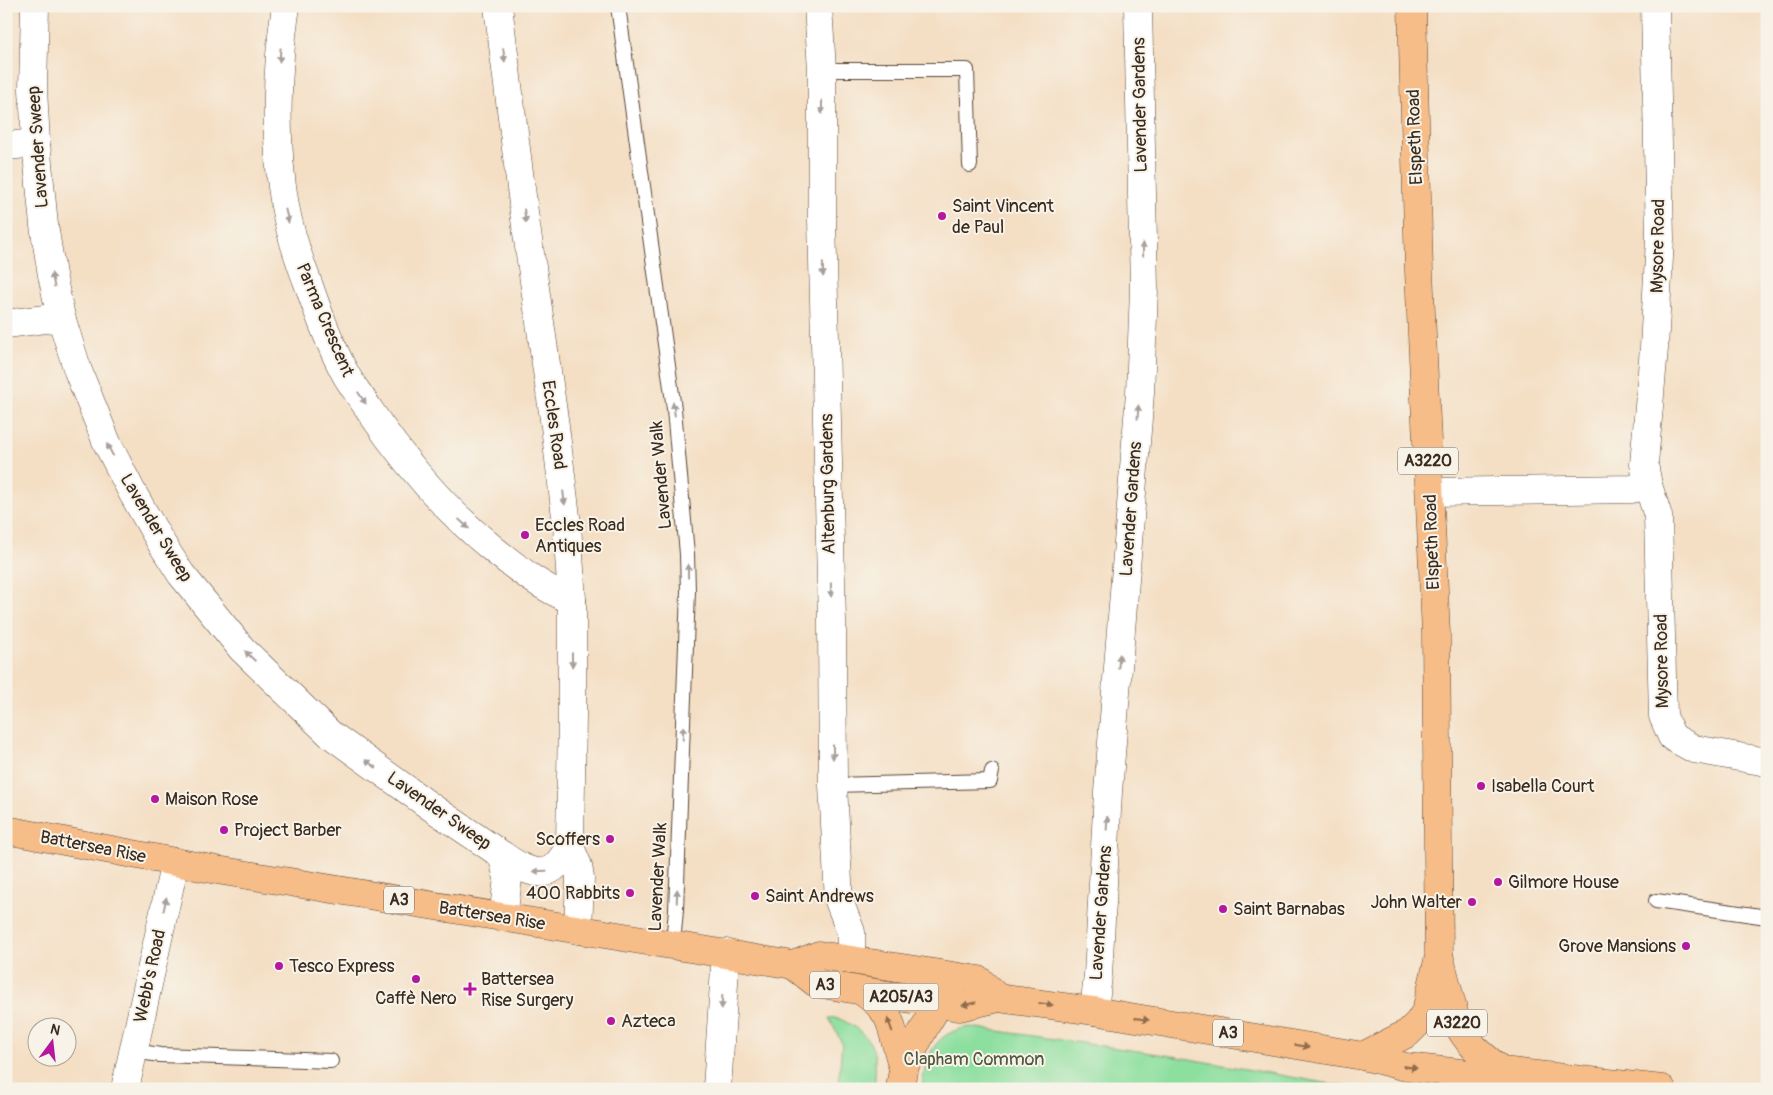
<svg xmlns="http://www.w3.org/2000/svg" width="1773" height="1095" font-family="Pangolin,sans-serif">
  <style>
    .green { fill: #8ddf9f; stroke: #64845e }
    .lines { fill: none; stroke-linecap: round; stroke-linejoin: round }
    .lane-casing { stroke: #574537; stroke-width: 16 }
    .street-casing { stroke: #574537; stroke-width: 29 }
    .highway-casing { stroke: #574537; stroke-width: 29 }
    .lane { stroke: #fff; stroke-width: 14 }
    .street { stroke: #fff; stroke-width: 28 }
    .highway { stroke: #f7bd88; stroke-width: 28 }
    .oneway { fill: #a79f9a }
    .oneway2 { fill: #906c4e }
    .poi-dot { fill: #b5179e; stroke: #f7f3e8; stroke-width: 2 }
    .labels { text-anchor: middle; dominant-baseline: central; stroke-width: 4; stroke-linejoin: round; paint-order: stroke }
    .shield { fill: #f7f3e8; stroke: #73665b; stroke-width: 1 }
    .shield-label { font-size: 16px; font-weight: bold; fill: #3b2a1e }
    .street-label { font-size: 18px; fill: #3b2a1e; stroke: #f7f3e8 }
    .poi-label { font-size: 18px; fill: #3b2a1e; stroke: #f7f3e8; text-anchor: start }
    .park-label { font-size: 18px; fill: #50573e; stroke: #f7f3e8 }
  </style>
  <rect width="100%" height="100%" fill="#f7f3e8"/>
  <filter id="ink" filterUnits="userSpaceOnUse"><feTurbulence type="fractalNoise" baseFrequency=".02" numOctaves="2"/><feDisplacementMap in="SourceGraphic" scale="10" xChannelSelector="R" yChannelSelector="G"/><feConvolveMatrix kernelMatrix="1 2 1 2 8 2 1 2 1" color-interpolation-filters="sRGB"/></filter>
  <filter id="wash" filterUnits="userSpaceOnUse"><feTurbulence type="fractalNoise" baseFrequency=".0096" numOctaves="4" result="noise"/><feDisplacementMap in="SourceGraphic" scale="20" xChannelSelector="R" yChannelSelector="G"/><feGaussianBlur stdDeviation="1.12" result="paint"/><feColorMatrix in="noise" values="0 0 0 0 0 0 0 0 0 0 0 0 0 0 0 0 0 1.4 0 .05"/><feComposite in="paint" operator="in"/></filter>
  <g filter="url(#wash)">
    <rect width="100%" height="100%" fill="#f4dfc5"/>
    <g class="green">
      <path d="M 829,1018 C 837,1017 843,1020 851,1025 C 878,1042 877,1059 874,1089 L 838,1089 L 842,1043 Z"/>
      <path d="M 970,1027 L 1172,1056 L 1359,1089 L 922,1089 C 925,1056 934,1032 970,1027 Z"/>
    </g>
  </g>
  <g filter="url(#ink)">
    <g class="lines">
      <g class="lane-casing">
        <g id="lane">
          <path d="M 618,6 L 674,409 L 687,554 L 688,591 L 676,910 L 673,944"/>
          <path d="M 822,70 L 967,70 L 970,165"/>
          <path d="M 833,785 L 990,781 L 992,771"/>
          <path d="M 1656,901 L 1767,917"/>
          <path d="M 134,1051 L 160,1055 L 331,1061"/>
        </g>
      </g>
      <g class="street-casing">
        <g id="street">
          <path d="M 35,6 L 33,89 L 36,143 L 44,225 L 52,275 L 61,317 L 78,371 L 107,443 L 132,492 L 160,541 L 181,574 L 242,649 L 330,734 L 431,807 L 502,855 L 508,878 L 503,918"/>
          <path d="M 286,6 C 276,68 274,145 285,206 C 290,233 299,260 309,286 C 319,315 330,345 345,373 C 352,386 362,398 370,411 C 405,463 444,509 493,549 C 518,569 542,588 572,600"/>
          <path d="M 498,6 L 524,212 L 555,426 L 567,525 L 572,600 L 572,715 L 570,847 L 578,866 L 580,878 L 578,930"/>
          <path d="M 818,6 L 822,70 L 822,220 L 832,621 L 833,785 L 839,901 L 851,932 L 851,960"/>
          <path d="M 6,146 L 36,143"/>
          <path d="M 6,324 L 61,317"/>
          <path d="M 1648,485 L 1658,516 L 1663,716 L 1672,737 L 1694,749 L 1767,762"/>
          <path d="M 1430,492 L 1632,489 L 1648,485 L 1644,464 L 1654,348 L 1660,239 L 1655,6"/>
          <path d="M 502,855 C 515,864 537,880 553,868 C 560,863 565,854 570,847"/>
          <path d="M 1094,1011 L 1098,975 L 1108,792 L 1140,393 L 1144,289 L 1138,6"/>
          <path d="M 125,1089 L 175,862"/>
          <path d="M 717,1089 L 726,953"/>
        </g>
      </g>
      <g class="highway-casing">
        <g id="highway">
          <path d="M 6,830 L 217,870 L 793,965 L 819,955 L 979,980 L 998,998"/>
          <path d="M 1440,959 L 1456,1021 C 1468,1045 1482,1055 1502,1071"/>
          <path d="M 793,965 L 816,983 L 959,1007 L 998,998 L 1094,1011 L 1363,1056 L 1406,1067 L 1470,1074 L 1502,1071 L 1662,1089"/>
          <path d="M 862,991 L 877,1003 L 887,1015 L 891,1025 L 903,1069 L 900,1089"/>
          <path d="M 1363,1056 L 1408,1033 L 1418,1023 L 1426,1011 L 1439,957 L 1436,633 L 1419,271 L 1412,6"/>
          <path d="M 903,1069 C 917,1043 929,1014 949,992"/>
        </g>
      </g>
      <use href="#lane" class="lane"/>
      <use href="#street" class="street"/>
      <use href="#highway" class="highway"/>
    </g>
    <defs><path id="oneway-solid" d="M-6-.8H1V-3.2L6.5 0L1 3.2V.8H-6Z" transform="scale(1.25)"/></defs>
    <g class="oneway">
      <use href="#oneway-solid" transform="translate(280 55) rotate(95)"/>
      <use href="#oneway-solid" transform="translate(504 55) rotate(83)"/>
      <use href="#oneway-solid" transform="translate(822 107) rotate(90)"/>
      <use href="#oneway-solid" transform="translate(287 216) rotate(76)"/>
      <use href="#oneway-solid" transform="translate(525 216) rotate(82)"/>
      <use href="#oneway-solid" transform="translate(1143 249) rotate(-91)"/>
      <use href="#oneway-solid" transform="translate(823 270) rotate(89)"/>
      <use href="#oneway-solid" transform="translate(53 280) rotate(-102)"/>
      <use href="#oneway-solid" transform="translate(362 398) rotate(56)"/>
      <use href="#oneway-solid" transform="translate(674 409) rotate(-97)"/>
      <use href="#oneway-solid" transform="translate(1138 412) rotate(-86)"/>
      <use href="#oneway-solid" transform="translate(110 450) rotate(-117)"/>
      <use href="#oneway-solid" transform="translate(564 498) rotate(83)"/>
      <use href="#oneway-solid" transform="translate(464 524) rotate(43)"/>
      <use href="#oneway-solid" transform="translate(688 571) rotate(-91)"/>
      <use href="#oneway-solid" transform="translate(831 590) rotate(89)"/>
      <use href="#oneway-solid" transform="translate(250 656) rotate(-136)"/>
      <use href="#oneway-solid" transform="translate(572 660) rotate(90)"/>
      <use href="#oneway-solid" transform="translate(1119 661) rotate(-85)"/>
      <use href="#oneway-solid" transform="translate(683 733) rotate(-88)"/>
      <use href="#oneway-solid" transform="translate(833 752) rotate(90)"/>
      <use href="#oneway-solid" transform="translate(371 764) rotate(-144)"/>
      <use href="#oneway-solid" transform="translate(1107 823) rotate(-87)"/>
      <use href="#oneway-solid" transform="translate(540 871) rotate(179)"/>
      <use href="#oneway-solid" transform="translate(677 896) rotate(-88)"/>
      <use href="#oneway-solid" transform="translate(165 904) rotate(-78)"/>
      <use href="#oneway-solid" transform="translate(722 1002) rotate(93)"/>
    </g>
    <g class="oneway2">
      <use href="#oneway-solid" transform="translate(969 1004) rotate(167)"/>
      <use href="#oneway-solid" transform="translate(1046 1004) rotate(8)"/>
      <use href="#oneway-solid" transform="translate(1142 1019) rotate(9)"/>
      <use href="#oneway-solid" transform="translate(890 1025) rotate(-109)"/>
      <use href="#oneway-solid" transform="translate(1302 1046) rotate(9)"/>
      <use href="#oneway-solid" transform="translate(1410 1067) rotate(8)"/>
    </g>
  </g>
  <g class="poi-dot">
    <circle cx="942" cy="216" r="5"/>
    <circle cx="525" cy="535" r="5"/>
    <circle cx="1481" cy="786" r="5"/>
    <circle cx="155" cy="799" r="5"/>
    <circle cx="224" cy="830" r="5"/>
    <circle cx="610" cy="839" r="5"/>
    <circle cx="1498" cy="882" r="5"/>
    <circle cx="630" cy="893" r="5"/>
    <circle cx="755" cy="896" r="5"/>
    <circle cx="1472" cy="902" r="5"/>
    <circle cx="1223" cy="909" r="5"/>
    <circle cx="1686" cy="946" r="5"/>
    <circle cx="279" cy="966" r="5"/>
    <circle cx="416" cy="979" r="5"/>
    <path d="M467.5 981.5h5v5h5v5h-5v5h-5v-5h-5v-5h5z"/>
    <circle cx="611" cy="1021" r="5"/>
  </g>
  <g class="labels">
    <g class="shield">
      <rect x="1398" y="447.5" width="60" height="27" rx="4"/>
      <rect x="384" y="886.5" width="30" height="27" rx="4"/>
      <rect x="810" y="971.5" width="30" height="27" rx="4"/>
      <rect x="863.5" y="983.5" width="75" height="27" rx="4"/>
      <rect x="1427" y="1009.5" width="60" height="27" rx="4"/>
      <rect x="1213" y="1019.5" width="30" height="27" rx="4"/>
    </g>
    <g class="shield-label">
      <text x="1428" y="461">A3220</text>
      <text x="399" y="900">A3</text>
      <text x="825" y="985">A3</text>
      <text x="901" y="997">A205/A3</text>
      <text x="1457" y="1023">A3220</text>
      <text x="1228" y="1033">A3</text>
    </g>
    <g class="street-label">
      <text transform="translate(1140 105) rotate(-91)">Lavender Gardens</text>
      <text transform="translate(1415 137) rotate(-92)">Elspeth Road</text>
      <text transform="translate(38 147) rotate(-94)">Lavender Sweep</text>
      <text transform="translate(1658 246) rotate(-89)">Mysore Road</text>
      <text transform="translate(325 320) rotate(67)">Parma Crescent</text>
      <text transform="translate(554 425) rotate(82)">Eccles Road</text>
      <text transform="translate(661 475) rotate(-95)">Lavender Walk</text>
      <text transform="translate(828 484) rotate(-91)">Altenburg Gardens</text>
      <text transform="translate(1131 509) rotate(-86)">Lavender Gardens</text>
      <text transform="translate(156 528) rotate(59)">Lavender Sweep</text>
      <text transform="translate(1432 542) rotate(-92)">Elspeth Road</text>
      <text transform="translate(1662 661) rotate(-91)">Mysore Road</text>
      <text transform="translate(439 811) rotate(35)">Lavender Sweep</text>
      <text transform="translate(93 847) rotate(11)">Battersea Rise</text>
      <text transform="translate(658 877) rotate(-87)">Lavender Walk</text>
      <text transform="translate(1101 913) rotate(-86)">Lavender Gardens</text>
      <text transform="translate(492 916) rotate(9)">Battersea Rise</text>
      <text transform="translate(150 976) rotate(-78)">Webb's Road</text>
    </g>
    <g class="poi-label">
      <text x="952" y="206">Saint Vincent<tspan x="952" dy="21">de Paul</tspan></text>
      <text x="535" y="525">Eccles Road<tspan x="535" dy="21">Antiques</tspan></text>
      <text x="1491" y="786">Isabella Court</text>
      <text x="165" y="799">Maison Rose</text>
      <text x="234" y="830">Project Barber</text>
      <text x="600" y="839" text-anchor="end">Scoffers</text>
      <text x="1508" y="882">Gilmore House</text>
      <text x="620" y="893" text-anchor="end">400 Rabbits</text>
      <text x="765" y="896">Saint Andrews</text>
      <text x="1462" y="902" text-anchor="end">John Walter</text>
      <text x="1233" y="909">Saint Barnabas</text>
      <text x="1676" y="946" text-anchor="end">Grove Mansions</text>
      <text x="289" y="966">Tesco Express</text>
      <text x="481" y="979">Battersea<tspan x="481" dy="21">Rise Surgery</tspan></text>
      <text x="416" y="998" text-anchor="middle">Caffè Nero</text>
      <text x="621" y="1021">Azteca</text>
    </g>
    <g class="park-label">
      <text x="974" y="1059">Clapham Common</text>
    </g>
  </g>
  <rect width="1773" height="1095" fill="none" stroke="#f7f3e8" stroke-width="25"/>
  <g transform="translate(52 1042) rotate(15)"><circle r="24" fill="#f7f3e8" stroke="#aca397"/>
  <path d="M0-4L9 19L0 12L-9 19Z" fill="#b5179e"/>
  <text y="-8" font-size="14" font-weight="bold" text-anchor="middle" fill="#3b2a1e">N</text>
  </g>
</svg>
